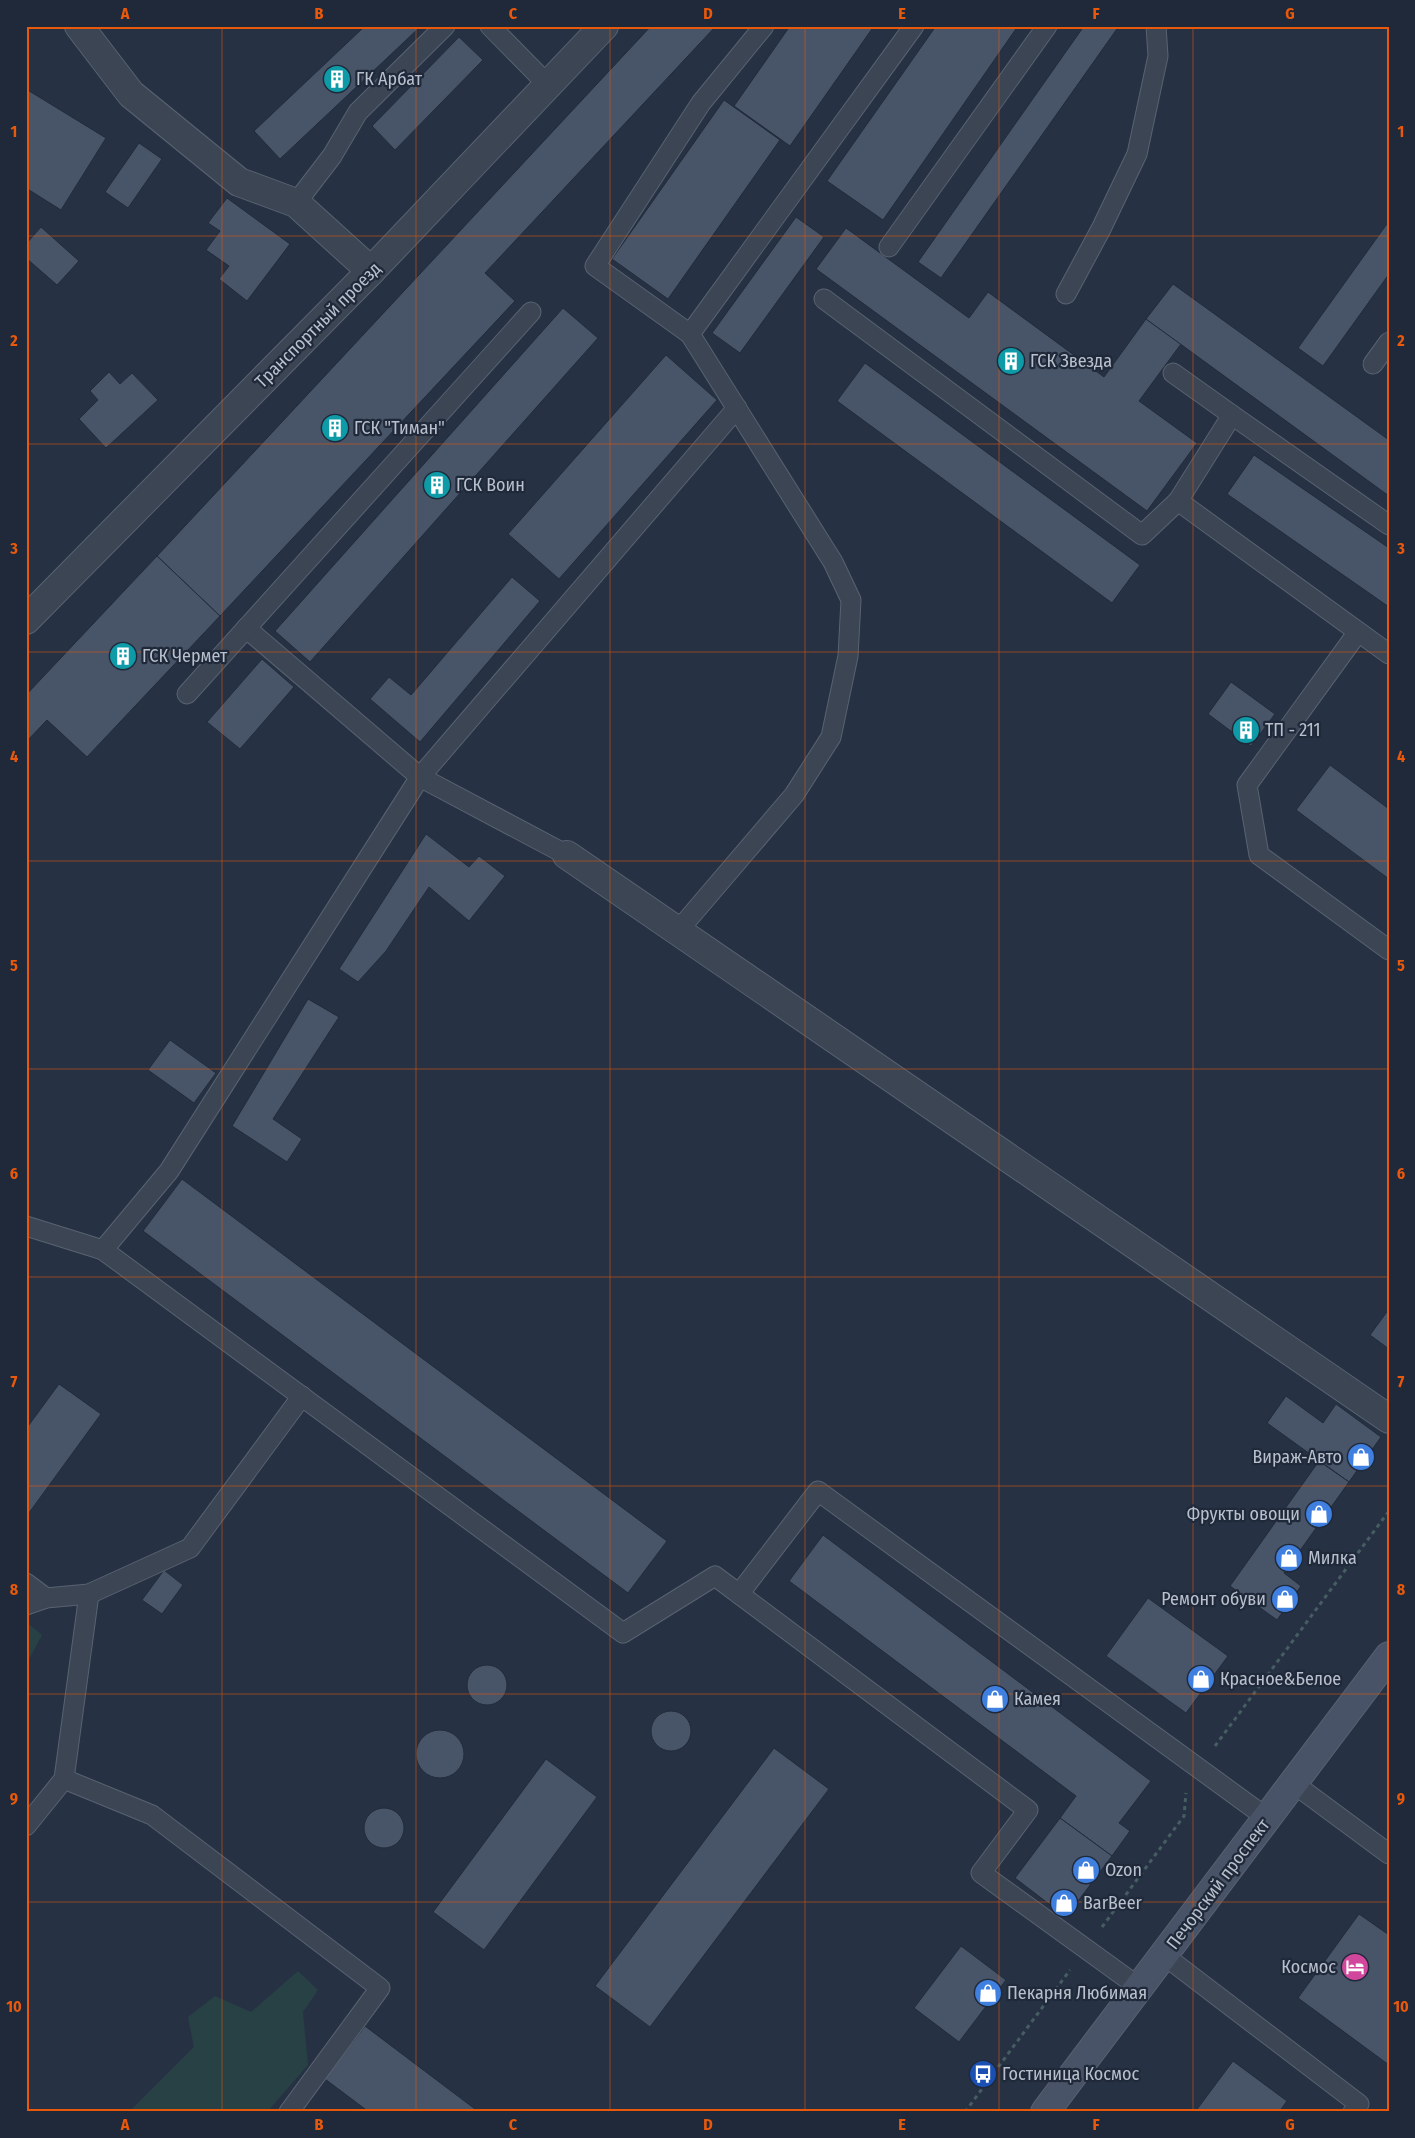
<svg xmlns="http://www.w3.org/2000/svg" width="1415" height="2138" font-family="'Fira Sans Condensed',sans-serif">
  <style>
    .green { fill: #284145 }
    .building { fill: #485468; stroke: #212b3b }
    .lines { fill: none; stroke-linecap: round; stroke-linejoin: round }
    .lane-casing { stroke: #596271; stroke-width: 21 }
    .street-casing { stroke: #596271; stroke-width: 30 }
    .secondary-casing { stroke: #596271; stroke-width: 30 }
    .path { stroke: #465e61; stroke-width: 3; stroke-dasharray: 4 4; stroke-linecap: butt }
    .lane { stroke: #3b4553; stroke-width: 19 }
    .street { stroke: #3b4553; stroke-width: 28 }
    .secondary { stroke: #485367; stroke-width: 28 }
    .grid { fill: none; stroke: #e8590c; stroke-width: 1; stroke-opacity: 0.55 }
    .labels { text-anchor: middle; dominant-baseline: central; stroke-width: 4.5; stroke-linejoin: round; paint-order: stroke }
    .poi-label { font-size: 18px; fill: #b8c0cd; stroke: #1f2939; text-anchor: start }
    .street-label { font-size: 18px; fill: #b8c0cd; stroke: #1f2939 }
    .neatline { fill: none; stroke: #e8590c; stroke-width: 2 }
    .grid-label { font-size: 16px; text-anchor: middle; font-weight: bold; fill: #e8590c }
  </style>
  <rect width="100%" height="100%" fill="#263244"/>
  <g class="green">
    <path d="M 26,1622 L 42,1635 L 26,1665 Z"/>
    <path d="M 298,1971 L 318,1990 L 303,2012 L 308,2065 L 267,2112 L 129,2112 L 194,2047 L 188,2017 L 215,1996 L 251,2012 Z"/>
  </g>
  <g class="building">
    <path d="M 365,26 L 421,26 L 280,159 L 254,131 Z"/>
    <path d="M 651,26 L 716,26 L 485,273 L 515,301 L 220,616 L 157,556 Z"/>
    <path d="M 790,26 L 874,26 L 790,146 L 734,106 Z"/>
    <path d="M 936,26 L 1018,26 L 883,220 L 827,181 Z"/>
    <path d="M 1084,26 L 1119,26 L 941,278 L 918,262 Z"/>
    <path d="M 459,37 L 483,60 L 395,150 L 372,126 Z"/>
    <path d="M 26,89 L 106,138 L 61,210 L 26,188 Z"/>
    <path d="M 724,100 L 780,140 L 668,299 L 612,259 Z"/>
    <path d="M 139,143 L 162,159 L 128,208 L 105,192 Z"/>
    <path d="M 227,198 L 290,244 L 247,301 L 219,279 L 229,266 L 206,250 L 220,231 L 208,223 Z"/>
    <path d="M 796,217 L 824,237 L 740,353 L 712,333 Z"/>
    <path d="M 1389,221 L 1389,274 L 1323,366 L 1298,348 Z"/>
    <path d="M 41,227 L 79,261 L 57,285 L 26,258 L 26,244 Z"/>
    <path d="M 846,228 L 969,318 L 988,292 L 1104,377 L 1146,319 L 1181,344 L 1139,401 L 1197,443 L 1147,511 L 816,269 Z"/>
    <path d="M 1173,284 L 1389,440 L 1389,496 L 1146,319 Z"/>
    <path d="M 563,308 L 598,338 L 310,662 L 275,631 Z"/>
    <path d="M 666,355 L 717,400 L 559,579 L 508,534 Z"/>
    <path d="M 865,363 L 1140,565 L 1112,603 L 837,401 Z"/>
    <path d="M 109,372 L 120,384 L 132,373 L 158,400 L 106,448 L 79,419 L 98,400 L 90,391 Z"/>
    <path d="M 1254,455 L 1389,548 L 1389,607 L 1227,494 Z"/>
    <path d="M 157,556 L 220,616 L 87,757 L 47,720 L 26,742 L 26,695 Z"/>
    <path d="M 512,577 L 540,601 L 420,742 L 370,699 L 389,677 L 411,695 Z"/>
    <path d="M 262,659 L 294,687 L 240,749 L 207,722 Z"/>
    <path d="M 1231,682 L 1275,714 L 1251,746 L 1208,714 Z"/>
    <path d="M 1330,765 L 1389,809 L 1389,879 L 1296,810 Z"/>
    <path d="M 426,834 L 469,867 L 479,856 L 505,876 L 469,921 L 429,887 L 386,951 L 358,982 L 339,969 Z"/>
    <path d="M 308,999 L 339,1017 L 273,1119 L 302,1139 L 287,1162 L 232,1126 Z"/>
    <path d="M 170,1040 L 216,1073 L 194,1103 L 148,1070 Z"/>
    <path d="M 182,1179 L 667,1541 L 628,1593 L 143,1231 Z"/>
    <path d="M 1389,1309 L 1389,1349 L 1370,1335 Z"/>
    <path d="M 59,1384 L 101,1414 L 26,1517 L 26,1429 Z"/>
    <path d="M 1286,1396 L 1323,1423 L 1336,1404 L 1381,1437 L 1349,1482 L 1267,1423 Z"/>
    <path d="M 1319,1461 L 1349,1482 L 1284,1573 L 1301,1586 L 1277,1620 L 1230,1586 Z"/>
    <path d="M 823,1535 L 1151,1781 L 1119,1823 L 1130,1831 L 1112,1856 L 1060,1818 L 1076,1796 L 789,1581 Z"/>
    <path d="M 164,1570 L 183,1585 L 162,1614 L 142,1600 Z"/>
    <path d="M 1148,1598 L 1228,1656 L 1186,1713 L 1106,1656 Z"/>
    <circle cx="487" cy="1685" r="20"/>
    <circle cx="671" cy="1731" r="20"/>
    <circle cx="440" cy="1754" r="24"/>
    <path d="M 774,1748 L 829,1789 L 650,2027 L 595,1986 Z"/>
    <path d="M 546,1759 L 597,1797 L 484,1950 L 433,1912 Z"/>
    <circle cx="384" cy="1828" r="20"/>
    <path d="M 1060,1818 L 1112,1856 L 1066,1917 L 1015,1878 Z"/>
    <path d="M 1359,1914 L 1389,1935 L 1389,2065 L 1298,1998 Z"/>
    <path d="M 961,1946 L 1006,1980 L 959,2042 L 914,2008 Z"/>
    <path d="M 365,2026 L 479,2112 L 369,2112 L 325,2079 Z"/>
    <path d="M 1233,2061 L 1287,2101 L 1279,2112 L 1195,2112 Z"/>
  </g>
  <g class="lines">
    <g class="lane-casing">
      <g id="lane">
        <path d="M 490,26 L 548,85"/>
        <path d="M 296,203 L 332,156 L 358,112 L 445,26"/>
        <path d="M 889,247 L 1047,26"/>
        <path d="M 1066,294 L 1101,229 L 1137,154 L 1158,56 L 1156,26"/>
        <path d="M 824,299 L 1142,535 L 1178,501 L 1389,654"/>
        <path d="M 690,334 L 595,266 L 701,103 L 764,26"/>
        <path d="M 1373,364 L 1389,342"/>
        <path d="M 1173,373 L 1232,415"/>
        <path d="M 1178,501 L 1232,415 L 1389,525"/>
        <path d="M 246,628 L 420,777 L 567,855"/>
        <path d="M 1358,632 L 1247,785 L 1259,855 L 1389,950"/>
        <path d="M 187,694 L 531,312"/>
        <path d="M 677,932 L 794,795 L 831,737 L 848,656 L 851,600 L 833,562 L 690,334 L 914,26"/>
        <path d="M 26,1226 L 103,1250 L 169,1171 L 420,777 L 737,408"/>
        <path d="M 103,1250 L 623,1633 L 715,1576 L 1028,1810 L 981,1873 L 1140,1988"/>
        <path d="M 26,1583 L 46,1598"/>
        <path d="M 739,1594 L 818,1491 L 1267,1818"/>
        <path d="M 26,1605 L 46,1598 L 89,1594 L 190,1548 L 302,1396"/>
        <path d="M 64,1779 L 152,1815 L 380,1988 L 289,2112"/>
        <path d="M 1293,1783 L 1389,1854"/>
        <path d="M 26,1826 L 64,1779 L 89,1594"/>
        <path d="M 1165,1956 L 1359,2104 L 1353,2112"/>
      </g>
    </g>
    <g class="street-casing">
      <g id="street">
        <path d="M 79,26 L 131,94 L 239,182 L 296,203 L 371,271"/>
        <path d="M 26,620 L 371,271 L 604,26"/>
        <path d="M 567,855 L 1389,1419"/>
      </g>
    </g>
    <g class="secondary-casing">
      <path id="secondary" d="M 1045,2112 L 1389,1656"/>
    </g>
    <g class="path">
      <path d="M 1215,1746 L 1389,1511"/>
      <path d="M 1102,1927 L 1184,1816 L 1186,1793"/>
      <path d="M 965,2112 L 1070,1970"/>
    </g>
    <use href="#lane" class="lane"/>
    <use href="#street" class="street"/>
    <use href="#secondary" class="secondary"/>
  </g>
  <path class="grid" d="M 222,26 L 222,2112M 416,26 L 416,2112M 610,26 L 610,2112M 805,26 L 805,2112M 999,26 L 999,2112M 1193,26 L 1193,2112M 26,236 L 1389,236M 26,444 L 1389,444M 26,652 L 1389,652M 26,861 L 1389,861M 26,1069 L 1389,1069M 26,1277 L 1389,1277M 26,1486 L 1389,1486M 26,1694 L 1389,1694M 26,1902 L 1389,1902"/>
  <defs>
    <g id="building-disc" transform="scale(1.4375)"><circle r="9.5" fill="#0f9aa8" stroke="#1f2939"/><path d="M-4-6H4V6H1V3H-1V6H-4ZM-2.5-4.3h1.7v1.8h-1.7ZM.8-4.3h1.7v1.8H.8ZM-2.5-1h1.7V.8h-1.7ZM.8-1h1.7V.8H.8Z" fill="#fff"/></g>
    <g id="shop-disc" transform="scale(1.4375)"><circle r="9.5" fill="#3f7fe0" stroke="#1f2939"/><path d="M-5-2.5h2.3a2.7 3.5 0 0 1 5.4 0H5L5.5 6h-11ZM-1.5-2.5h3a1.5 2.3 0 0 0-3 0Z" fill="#fff"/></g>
    <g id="hotel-disc" transform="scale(1.4375)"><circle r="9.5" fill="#d1479c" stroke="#1f2939"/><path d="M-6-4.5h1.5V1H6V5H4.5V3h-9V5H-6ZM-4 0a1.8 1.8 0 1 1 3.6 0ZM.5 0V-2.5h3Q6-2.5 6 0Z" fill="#fff"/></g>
    <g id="bus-disc" transform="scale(1.4375)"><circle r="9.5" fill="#1a4fb4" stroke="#1f2939"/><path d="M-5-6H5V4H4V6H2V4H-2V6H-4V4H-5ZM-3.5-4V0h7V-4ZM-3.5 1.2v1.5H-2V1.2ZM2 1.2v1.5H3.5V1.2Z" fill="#fff"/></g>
  </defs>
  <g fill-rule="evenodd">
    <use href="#building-disc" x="337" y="79"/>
    <use href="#building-disc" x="1011" y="361"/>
    <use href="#building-disc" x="335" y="428"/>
    <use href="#building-disc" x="437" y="485"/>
    <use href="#building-disc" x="123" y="656"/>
    <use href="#building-disc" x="1246" y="730"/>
    <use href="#shop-disc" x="1361" y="1457"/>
    <use href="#shop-disc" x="1319" y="1514"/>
    <use href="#shop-disc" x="1289" y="1558"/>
    <use href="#shop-disc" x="1285" y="1599"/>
    <use href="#shop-disc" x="1201" y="1679"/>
    <use href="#shop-disc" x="995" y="1699"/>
    <use href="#shop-disc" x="1086" y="1870"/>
    <use href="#shop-disc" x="1064" y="1903"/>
    <use href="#hotel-disc" x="1355" y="1967"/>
    <use href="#shop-disc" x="988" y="1993"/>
    <use href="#bus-disc" x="983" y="2074"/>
  </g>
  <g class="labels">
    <g class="poi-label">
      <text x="356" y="79">ГК Арбат</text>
      <text x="1030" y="361">ГСК Звезда</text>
      <text x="354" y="428">ГСК "Тиман"</text>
      <text x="456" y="485">ГСК Воин</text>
      <text x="142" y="656">ГСК Чермет</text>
      <text x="1265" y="730">ТП - 211</text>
      <text x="1342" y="1457" text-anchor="end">Вираж-Авто</text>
      <text x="1300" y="1514" text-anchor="end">Фрукты овощи</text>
      <text x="1308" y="1558">Милка</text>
      <text x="1266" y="1599" text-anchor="end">Ремонт обуви</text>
      <text x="1220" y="1679">Красное&amp;Белое</text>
      <text x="1014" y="1699">Камея</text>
      <text x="1105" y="1870">Ozon</text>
      <text x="1083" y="1903">BarBeer</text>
      <text x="1336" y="1967" text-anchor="end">Космос</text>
      <text x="1007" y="1993">Пекарня Любимая</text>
      <text x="1002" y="2074">Гостиница Космос</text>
    </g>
    <g class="street-label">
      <text transform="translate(318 325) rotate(-45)">Транспортный проезд</text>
      <text transform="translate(1218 1884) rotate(-53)">Печорский проспект</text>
    </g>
  </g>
  <rect width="1415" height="2138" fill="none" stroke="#1f2939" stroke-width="55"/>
  <rect x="28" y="28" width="1360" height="2082" class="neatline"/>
  <g class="grid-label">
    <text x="125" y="19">A</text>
    <text x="319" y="19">B</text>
    <text x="513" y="19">C</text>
    <text x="708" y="19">D</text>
    <text x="902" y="19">E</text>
    <text x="1096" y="19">F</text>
    <text x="1290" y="19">G</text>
    <text x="14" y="137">1</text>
    <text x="1401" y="137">1</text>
    <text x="14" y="346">2</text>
    <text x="1401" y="346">2</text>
    <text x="14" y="554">3</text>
    <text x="1401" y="554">3</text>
    <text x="14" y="762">4</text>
    <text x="1401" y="762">4</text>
    <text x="14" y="971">5</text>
    <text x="1401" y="971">5</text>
    <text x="14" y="1179">6</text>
    <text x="1401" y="1179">6</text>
    <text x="14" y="1387">7</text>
    <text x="1401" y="1387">7</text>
    <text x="14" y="1595">8</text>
    <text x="1401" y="1595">8</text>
    <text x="14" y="1804">9</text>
    <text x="1401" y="1804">9</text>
    <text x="14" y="2012">10</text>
    <text x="1401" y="2012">10</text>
    <text x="125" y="2130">A</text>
    <text x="319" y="2130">B</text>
    <text x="513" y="2130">C</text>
    <text x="708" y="2130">D</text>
    <text x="902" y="2130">E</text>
    <text x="1096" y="2130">F</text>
    <text x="1290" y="2130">G</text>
  </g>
</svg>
